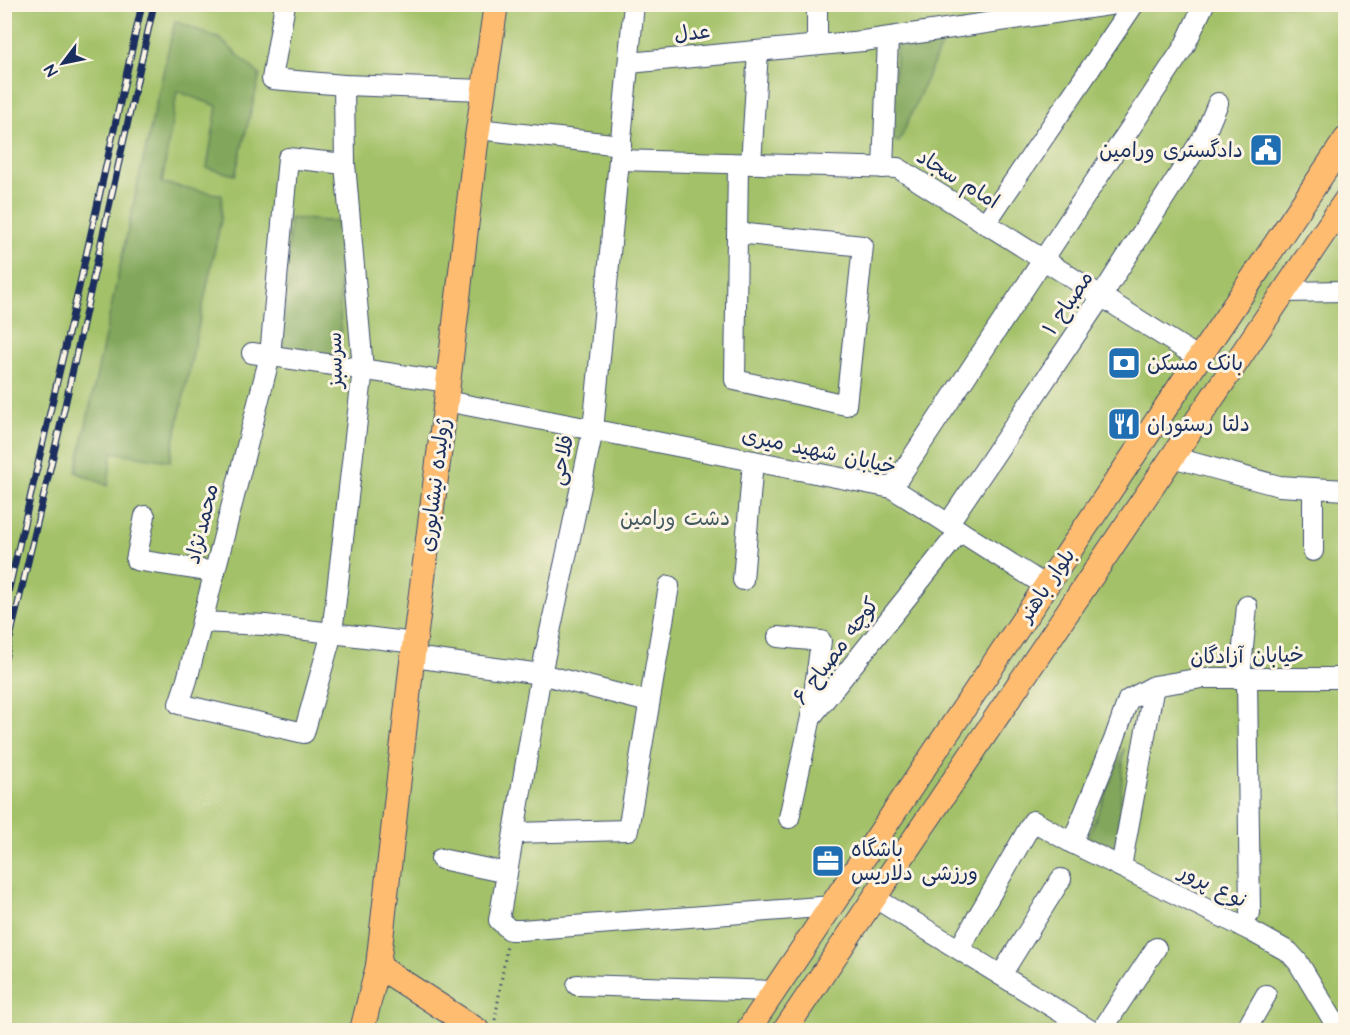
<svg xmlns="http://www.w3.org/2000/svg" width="1350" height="1035" font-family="'Architects Daughter','Playpen Sans Arabic',sans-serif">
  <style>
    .green { fill: #a3c168; stroke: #5f7863; stroke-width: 1.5 }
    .forest { fill: #82a75c; stroke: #4e6b5d; stroke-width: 1.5 }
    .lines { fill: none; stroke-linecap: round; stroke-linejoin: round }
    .minor-casing { stroke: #3c4b6f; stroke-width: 22 }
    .major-casing { stroke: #3c4b6f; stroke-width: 26 }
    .path { stroke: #3c4b6f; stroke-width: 3; stroke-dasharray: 1.5 4.5; stroke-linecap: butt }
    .minor { stroke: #fff; stroke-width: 20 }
    .major { stroke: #fdbc6f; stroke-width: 24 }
    .rail-casing { stroke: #1b2f5e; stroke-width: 7 }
    .rail { stroke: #fcf5e5; stroke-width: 4.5; stroke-dasharray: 14; stroke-linecap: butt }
    .labels { text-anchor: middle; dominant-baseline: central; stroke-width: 6; stroke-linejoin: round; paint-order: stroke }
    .street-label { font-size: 21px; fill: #1b2f5e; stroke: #fcf5e5 }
    .poi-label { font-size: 21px; fill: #1b2f5e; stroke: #fcf5e5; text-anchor: start }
    .park-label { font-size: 21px; fill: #445b61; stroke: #fcf5e5 }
  </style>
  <rect width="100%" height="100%" fill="#fcf5e5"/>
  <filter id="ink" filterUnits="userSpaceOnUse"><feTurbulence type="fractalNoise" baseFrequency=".0167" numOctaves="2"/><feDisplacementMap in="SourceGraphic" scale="12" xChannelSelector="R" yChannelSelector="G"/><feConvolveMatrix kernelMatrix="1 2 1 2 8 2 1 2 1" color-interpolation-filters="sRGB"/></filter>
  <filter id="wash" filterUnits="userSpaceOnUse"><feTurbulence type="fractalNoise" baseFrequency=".008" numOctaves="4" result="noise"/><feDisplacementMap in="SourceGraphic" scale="24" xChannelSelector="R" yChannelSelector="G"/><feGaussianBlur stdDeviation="1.35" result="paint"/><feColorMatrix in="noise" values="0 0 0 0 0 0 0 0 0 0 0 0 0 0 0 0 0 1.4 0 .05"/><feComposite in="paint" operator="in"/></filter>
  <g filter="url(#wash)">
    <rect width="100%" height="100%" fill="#f6e9d0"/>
    <rect class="green" x="5" y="5" width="1340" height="1025"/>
    <g class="forest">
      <path d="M 175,21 L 220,39 L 260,75 L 235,175 L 207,168 L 217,106 L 177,91 L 162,183 L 222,195 L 221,220 L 170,461 L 112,452 L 108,486 L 76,472 L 137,187 Z"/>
      <path d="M 944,39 L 899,142 L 890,139 L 897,43 Z"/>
      <path d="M 290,218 L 339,222 L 341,359 L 282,347 Z"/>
      <path d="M 1124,748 L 1117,851 L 1088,837 Z"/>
    </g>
  </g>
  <g filter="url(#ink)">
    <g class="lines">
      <g class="minor-casing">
        <g id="minor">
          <path d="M 285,4 L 272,79 L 344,85 L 484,90"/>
          <path d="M 634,4 L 593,430 L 541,674 L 499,920 L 510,930 L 521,930 L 832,906"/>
          <path d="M 817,45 L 817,4"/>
          <path d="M 629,63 L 863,41 L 1116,4"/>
          <path d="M 344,85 L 345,164 L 363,369 L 332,633 L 304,733 L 179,704 L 187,680 L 270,356 L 288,158 L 345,164"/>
          <path d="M 478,129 L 621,145"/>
          <path d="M 619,160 L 898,168 L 1199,358"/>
          <path d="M 751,164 L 758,51"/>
          <path d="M 883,168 L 888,38"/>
          <path d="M 985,224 L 1134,4"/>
          <path d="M 737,233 L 863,246 L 846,405 L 735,380 L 738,164"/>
          <path d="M 1283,292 L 1346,291"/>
          <path d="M 252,353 L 448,382"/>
          <path d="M 446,401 L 892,488 L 1046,586"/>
          <path d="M 1172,457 L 1279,486 L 1346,490"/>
          <path d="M 892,488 L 1184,47 L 1204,4"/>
          <path d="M 145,516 L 136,560 L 215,572"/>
          <path d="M 948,524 L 1101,297 L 1205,134 L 1218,103"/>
          <path d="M 1313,551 L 1313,488"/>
          <path d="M 743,580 L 753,461"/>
          <path d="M 202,622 L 265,625 L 415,643"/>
          <path d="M 778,637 L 821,641 L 811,717"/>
          <path d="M 413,657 L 541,674 L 649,702"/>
          <path d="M 1240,678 L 1247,606"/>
          <path d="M 1247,678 L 1250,913"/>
          <path d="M 789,818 L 811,717 L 960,531"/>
          <path d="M 514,833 L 628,830 L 669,586"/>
          <path d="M 1072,843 L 1114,740 L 1128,700 L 1154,686 L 1202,678 L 1346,678"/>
          <path d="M 441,859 L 507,873"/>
          <path d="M 1121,867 L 1154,686"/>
          <path d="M 875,898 L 1090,1030"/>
          <path d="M 959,949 L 1033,821 L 1072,843 L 1251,931 L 1289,952 L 1298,962 L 1339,1030"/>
          <path d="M 1001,975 L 1061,879"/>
          <path d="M 577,985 L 775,991"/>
          <path d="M 1102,1030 L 1156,948"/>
          <path d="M 1246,1030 L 1266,995"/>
        </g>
      </g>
      <g class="major-casing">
        <g id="major">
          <path d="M 378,966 L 477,1030"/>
          <path d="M 362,1030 L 378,966 L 411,670 L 446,401 L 475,151 L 496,4"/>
          <path d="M 748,1030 L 1346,139"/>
          <path d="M 785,1030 L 1346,200"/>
        </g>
      </g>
      <path class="path" d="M 495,1020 L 507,946"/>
      <use href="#minor" class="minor"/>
      <use href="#major" class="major"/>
      <g class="rail-casing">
        <g id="rail">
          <path d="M 4,610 L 77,296 L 142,4"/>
          <path d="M 4,663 L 64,410 L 154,4"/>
        </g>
      </g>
      <use href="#rail" class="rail"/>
    </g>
  </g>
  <defs>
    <g id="civic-square" transform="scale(1.725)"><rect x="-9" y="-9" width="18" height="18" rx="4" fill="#1f6fb2" stroke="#fcf5e5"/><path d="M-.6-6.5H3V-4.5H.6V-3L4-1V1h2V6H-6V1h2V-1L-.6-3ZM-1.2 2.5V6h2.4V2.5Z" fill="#fff"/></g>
    <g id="bank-square" transform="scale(1.725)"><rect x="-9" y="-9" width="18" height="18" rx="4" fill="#1f6fb2" stroke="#fcf5e5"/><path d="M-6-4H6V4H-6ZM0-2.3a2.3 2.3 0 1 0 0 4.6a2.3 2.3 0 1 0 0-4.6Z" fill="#fff"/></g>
    <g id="restaurant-square" transform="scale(1.725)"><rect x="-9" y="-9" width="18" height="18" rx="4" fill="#1f6fb2" stroke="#fcf5e5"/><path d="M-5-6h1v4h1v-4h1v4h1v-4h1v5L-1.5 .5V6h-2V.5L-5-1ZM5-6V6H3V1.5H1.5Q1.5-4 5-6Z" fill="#fff"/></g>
    <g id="office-square" transform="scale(1.725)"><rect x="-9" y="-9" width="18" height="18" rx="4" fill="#1f6fb2" stroke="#fcf5e5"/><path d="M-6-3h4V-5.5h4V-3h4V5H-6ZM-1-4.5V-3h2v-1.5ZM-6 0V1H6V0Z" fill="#fff"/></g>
  </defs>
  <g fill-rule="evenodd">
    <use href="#civic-square" x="1266" y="150"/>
    <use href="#bank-square" x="1124" y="363"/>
    <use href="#restaurant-square" x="1124" y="424"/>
    <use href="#office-square" x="828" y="861"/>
  </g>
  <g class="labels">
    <g class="street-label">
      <text transform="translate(692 33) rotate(-6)">عدل</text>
      <text transform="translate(958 179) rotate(32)">امام سجاد</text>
      <text transform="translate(1068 303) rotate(-56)">مصباح ۱</text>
      <text transform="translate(335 360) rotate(-91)">سرسبز</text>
      <text transform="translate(819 451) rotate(12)">خیابان شهید میری</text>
      <text transform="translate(562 460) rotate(-78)">فلاحی</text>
      <text transform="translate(435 485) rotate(-83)">ژولیده نیشابوری</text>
      <text transform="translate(202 524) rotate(-76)">محمدنژاد</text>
      <text transform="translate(1047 585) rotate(-56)">بلوار باهنر</text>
      <text transform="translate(836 651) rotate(-53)">کوچه مصباح ۶</text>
      <text transform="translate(1247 656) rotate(-1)">خیابان آزادگان</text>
      <text transform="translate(1213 886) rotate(26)">نوع پرور</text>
    </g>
    <g class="poi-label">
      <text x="1243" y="150" text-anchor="end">دادگستری ورامین</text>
      <text x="1147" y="363">بانک مسکن</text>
      <text x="1147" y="424">دلتا رستوران</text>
      <text x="851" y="849">باشگاه<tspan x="851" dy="24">ورزشی دلاریس</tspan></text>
    </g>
    <g class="park-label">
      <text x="675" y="518">دشت ورامین</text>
    </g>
  </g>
  <rect width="1350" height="1035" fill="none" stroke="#fcf5e5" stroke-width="24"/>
  <g transform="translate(63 63) rotate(238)" stroke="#fcf5e5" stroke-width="4.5" paint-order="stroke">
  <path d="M0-4.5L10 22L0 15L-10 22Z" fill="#1b2f5e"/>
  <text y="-9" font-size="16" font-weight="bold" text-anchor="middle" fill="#1b2f5e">N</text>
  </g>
</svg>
